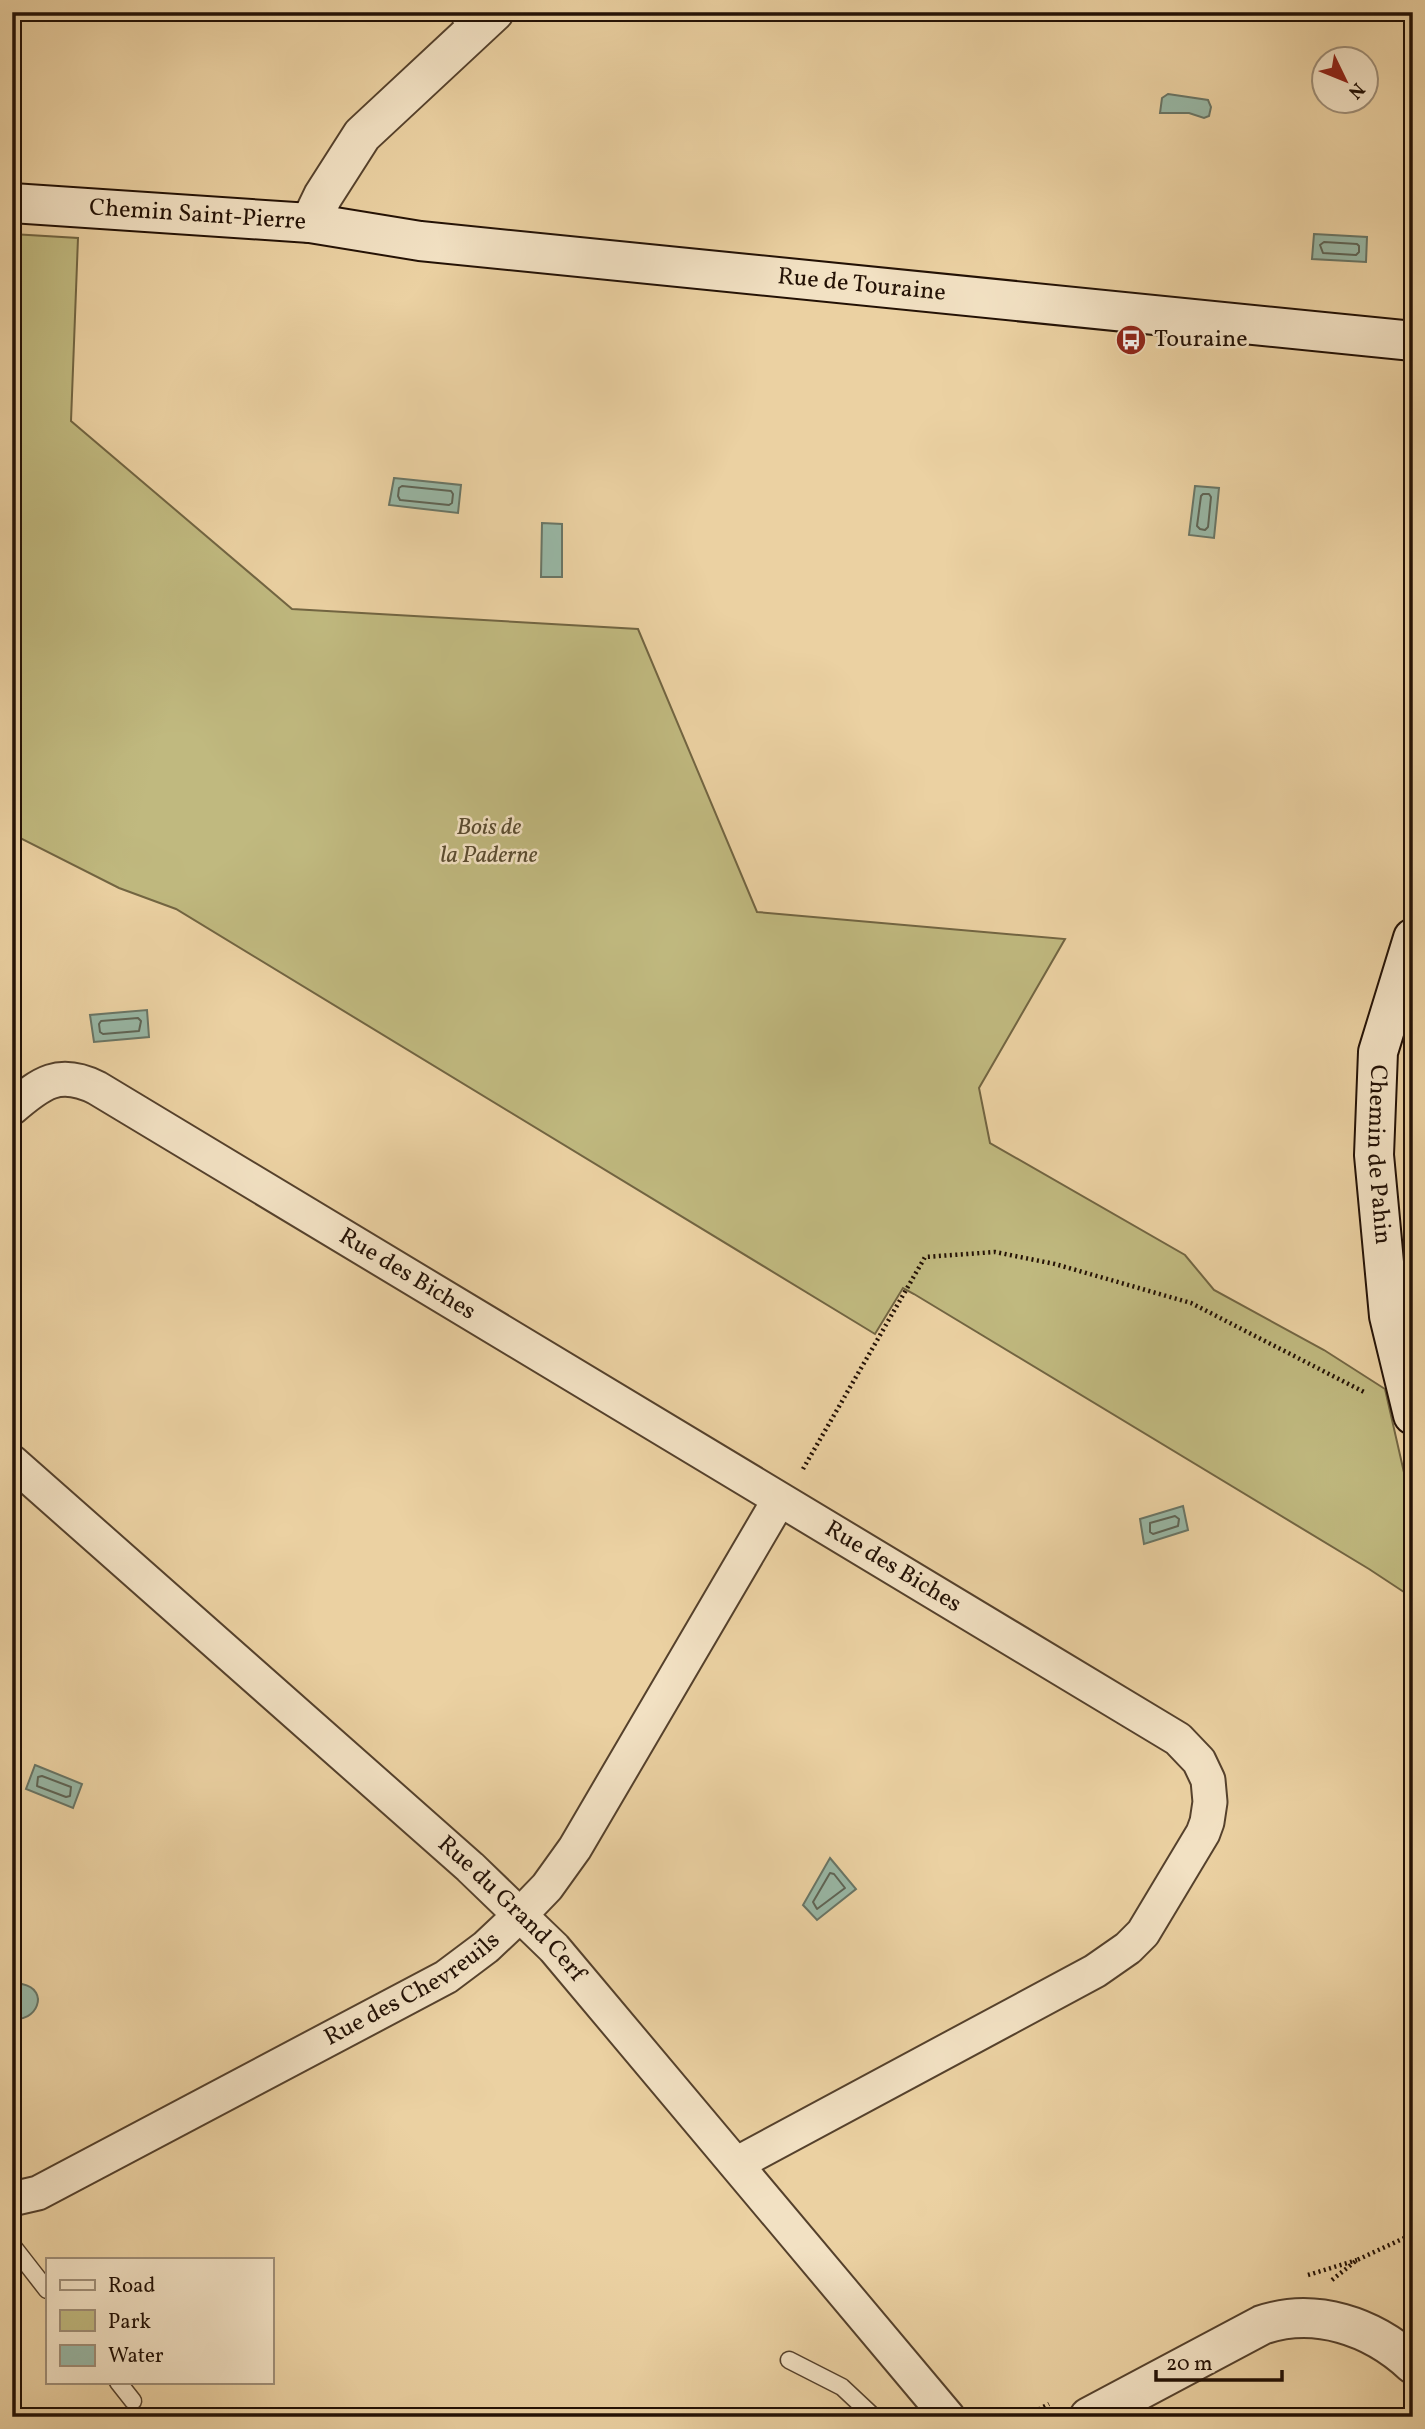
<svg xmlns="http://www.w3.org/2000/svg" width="1425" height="2429" font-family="Vollkorn,serif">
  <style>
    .green { fill: #c0b97f; stroke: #726542; stroke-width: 2 }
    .water { fill: #98b7a5; stroke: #697565; stroke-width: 2 }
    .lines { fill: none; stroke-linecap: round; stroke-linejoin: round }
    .shore { stroke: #5e6455; stroke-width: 2 }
    .service-casing { stroke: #55412c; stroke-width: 19 }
    .minor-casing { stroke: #55412c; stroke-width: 37 }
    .tertiary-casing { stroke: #55412c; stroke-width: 42 }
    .secondary-casing { stroke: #231105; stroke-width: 42 }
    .path { stroke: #231105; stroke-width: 4.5; stroke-dasharray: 2 3.5; stroke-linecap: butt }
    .service { stroke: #f2e1c3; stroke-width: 16 }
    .minor { stroke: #f2e1c3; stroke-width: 33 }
    .tertiary { stroke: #f2e1c3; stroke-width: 38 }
    .secondary { stroke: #f2e1c3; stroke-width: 38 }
    .labels { text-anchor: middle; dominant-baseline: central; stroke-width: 5; stroke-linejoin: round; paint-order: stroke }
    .street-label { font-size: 24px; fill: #231105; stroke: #f2e1c3 }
    .poi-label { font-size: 24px; fill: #231105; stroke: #f2e1c3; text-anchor: start }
    .park-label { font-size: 24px; font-style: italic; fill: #5a4c30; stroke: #f2e1c3 }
  </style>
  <rect width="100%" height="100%" fill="#ebd1a2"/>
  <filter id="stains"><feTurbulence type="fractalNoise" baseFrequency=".00286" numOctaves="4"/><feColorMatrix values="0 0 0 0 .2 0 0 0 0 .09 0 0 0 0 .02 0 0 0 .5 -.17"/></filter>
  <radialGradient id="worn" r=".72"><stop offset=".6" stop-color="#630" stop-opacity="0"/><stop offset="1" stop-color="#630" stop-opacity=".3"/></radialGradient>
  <path class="green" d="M 12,234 L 78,238 L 71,421 L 292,609 L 638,629 L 757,912 L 1065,939 L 979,1088 L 990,1143 L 1185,1255 L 1214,1290 L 1324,1350 L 1385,1389 L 1413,1512 L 1413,1598 L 1369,1569 L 914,1294 L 903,1288 L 875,1334 L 176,909 L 119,888 L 12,834 Z"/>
  <g class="water">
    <path d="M 1168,94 L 1208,100 L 1211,107 L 1209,116 L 1204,118 L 1189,113 L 1160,113 L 1162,98 Z"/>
    <path d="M 1314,234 L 1367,237 L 1366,262 L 1312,259 Z"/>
    <path d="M 394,478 L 461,485 L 458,513 L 389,505 Z"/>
    <path d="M 1195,486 L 1219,488 L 1214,538 L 1189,535 Z"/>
    <path d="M 542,523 L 562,524 L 562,577 L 541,577 Z"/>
    <path d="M 147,1010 L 149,1037 L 94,1042 L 90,1015 Z"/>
    <path d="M 1183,1506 L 1188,1530 L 1144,1544 L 1140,1519 Z"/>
    <path d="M 35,1765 L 82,1784 L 73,1808 L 26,1789 Z"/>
    <path d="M 830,1858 L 856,1889 L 817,1920 L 803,1905 Z"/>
    <path d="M 22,1984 C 51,1990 36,2024 12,2018 L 12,1992 Z"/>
  </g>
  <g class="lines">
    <g class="shore">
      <path d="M 1324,242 L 1357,244 L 1359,246 L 1359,252 L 1356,255 L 1323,253 L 1320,245 Z"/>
      <path d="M 402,486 L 451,491 L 453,494 L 452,503 L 449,505 L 400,500 L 398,496 L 399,488 Z"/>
      <path d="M 1203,494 L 1209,494 L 1211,497 L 1208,527 L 1205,530 L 1200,529 L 1197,526 L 1201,496 Z"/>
      <path d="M 138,1018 L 141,1021 L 139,1031 L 103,1034 L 100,1032 L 99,1024 L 101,1021 Z"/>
      <path d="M 1175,1516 L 1179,1519 L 1178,1526 L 1153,1534 L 1150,1532 L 1150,1523 Z"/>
      <path d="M 42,1776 L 71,1787 L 70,1796 L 66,1797 L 37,1786 L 38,1777 Z"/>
      <path d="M 830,1873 L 834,1874 L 845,1888 L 817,1909 L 813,1902 Z"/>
    </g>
    <g class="service-casing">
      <g id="service">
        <path d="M 456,12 L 471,33"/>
        <path d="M 12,2245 L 47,2290"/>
        <path d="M 789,2360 L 842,2387 L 874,2417"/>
        <path d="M 118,2382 L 133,2401"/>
      </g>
    </g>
    <g class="minor-casing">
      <g id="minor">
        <path id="s1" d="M 12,1108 C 41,1083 59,1069 97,1088 L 1178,1739 L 1199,1761 L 1208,1780 L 1210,1802 L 1207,1822 L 1203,1833 L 1143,1933 L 1128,1948 L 1095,1971 L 736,2164"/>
        <path id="s2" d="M 12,1462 L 470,1867 L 554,1948 L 948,2417"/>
        <path id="s3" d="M 12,2199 L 38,2193 L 446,1977 L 486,1947 L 520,1915 L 547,1887 L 575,1848 L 779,1500"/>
      </g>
    </g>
    <g class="tertiary-casing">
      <g id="tertiary">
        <path d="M 310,223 L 323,196 L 362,135 L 494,12"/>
        <path d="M 1089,2417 L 1262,2325 C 1315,2307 1372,2326 1413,2364"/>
      </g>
    </g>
    <g class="secondary-casing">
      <g id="secondary">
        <path id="s4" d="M 12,203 L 310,223 L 420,241 L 1413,341"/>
        <path id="s5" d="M 1413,938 L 1378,1052 L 1374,1155 L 1389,1316 L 1413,1415"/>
      </g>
    </g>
    <g class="path">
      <path d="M 803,1469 L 925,1257 L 995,1252 L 1055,1264 L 1191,1303 L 1366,1393"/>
      <path d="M 1308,2275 L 1357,2260"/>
      <path d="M 1332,2280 L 1357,2260 L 1413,2234"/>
      <path d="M 1024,2417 L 1049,2404"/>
    </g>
    <use href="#service" class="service"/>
    <use href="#minor" class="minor"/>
    <use href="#tertiary" class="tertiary"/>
    <use href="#secondary" class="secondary"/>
  </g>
  <defs>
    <g id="bus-disc" transform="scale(1.575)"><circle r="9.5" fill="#8f2418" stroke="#f2e1c3"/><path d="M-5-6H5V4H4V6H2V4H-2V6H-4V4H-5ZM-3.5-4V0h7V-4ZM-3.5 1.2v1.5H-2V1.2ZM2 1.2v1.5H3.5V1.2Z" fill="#fff"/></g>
  </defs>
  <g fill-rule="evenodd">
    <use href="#bus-disc" x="1131" y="340"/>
  </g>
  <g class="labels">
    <g class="street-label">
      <text stroke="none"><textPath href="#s4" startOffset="186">Chemin Saint-Pierre</textPath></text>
      <text stroke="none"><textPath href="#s4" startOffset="854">Rue de Touraine</textPath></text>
      <text stroke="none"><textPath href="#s5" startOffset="222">Chemin de Pahin</textPath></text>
      <text stroke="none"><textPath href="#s1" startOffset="457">Rue des Biches</textPath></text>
      <text stroke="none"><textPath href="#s1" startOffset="1024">Rue des Biches</textPath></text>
      <text stroke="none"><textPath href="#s2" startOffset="670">Rue du Grand Cerf</textPath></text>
      <text stroke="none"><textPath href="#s3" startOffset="453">Rue des Chevreuils</textPath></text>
    </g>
    <g class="poi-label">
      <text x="1154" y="340">Touraine</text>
    </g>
    <g class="park-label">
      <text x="489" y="828">Bois de<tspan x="489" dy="28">la Paderne</tspan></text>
    </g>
  </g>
  <rect width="1425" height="2429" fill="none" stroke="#ebd1a2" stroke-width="42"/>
  <rect x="14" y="14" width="1397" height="2401" fill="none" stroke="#231105" stroke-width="3.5"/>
  <rect x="21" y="21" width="1383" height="2387" fill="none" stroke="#231105" stroke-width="2"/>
  <rect x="46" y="2258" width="228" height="126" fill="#f2e1c3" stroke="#9f8e77" stroke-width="2"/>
  <rect x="60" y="2280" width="35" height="10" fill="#f2e1c3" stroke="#9f8e77" stroke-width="2"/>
  <text x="108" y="2292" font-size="21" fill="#231105">Road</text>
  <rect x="60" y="2310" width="35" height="21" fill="#c0b97f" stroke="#9f8e77" stroke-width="2"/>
  <text x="108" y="2328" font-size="21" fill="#231105">Park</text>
  <rect x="60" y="2345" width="35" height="21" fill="#98b7a5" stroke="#9f8e77" stroke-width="2"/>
  <text x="108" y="2362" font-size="21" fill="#231105">Water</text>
  <g transform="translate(1345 80) rotate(133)"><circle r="33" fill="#f2e1c3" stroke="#9f8e77" stroke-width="2"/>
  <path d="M0-5L12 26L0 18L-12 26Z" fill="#8f2418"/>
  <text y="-10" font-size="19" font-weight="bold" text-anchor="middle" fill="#231105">N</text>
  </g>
  <path d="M1156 2370v10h126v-10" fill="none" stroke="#231105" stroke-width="3.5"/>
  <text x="1166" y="2370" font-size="21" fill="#231105" stroke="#f2e1c3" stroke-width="5" paint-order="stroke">20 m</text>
  <rect width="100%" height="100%" filter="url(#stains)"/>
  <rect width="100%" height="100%" fill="url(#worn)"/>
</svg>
